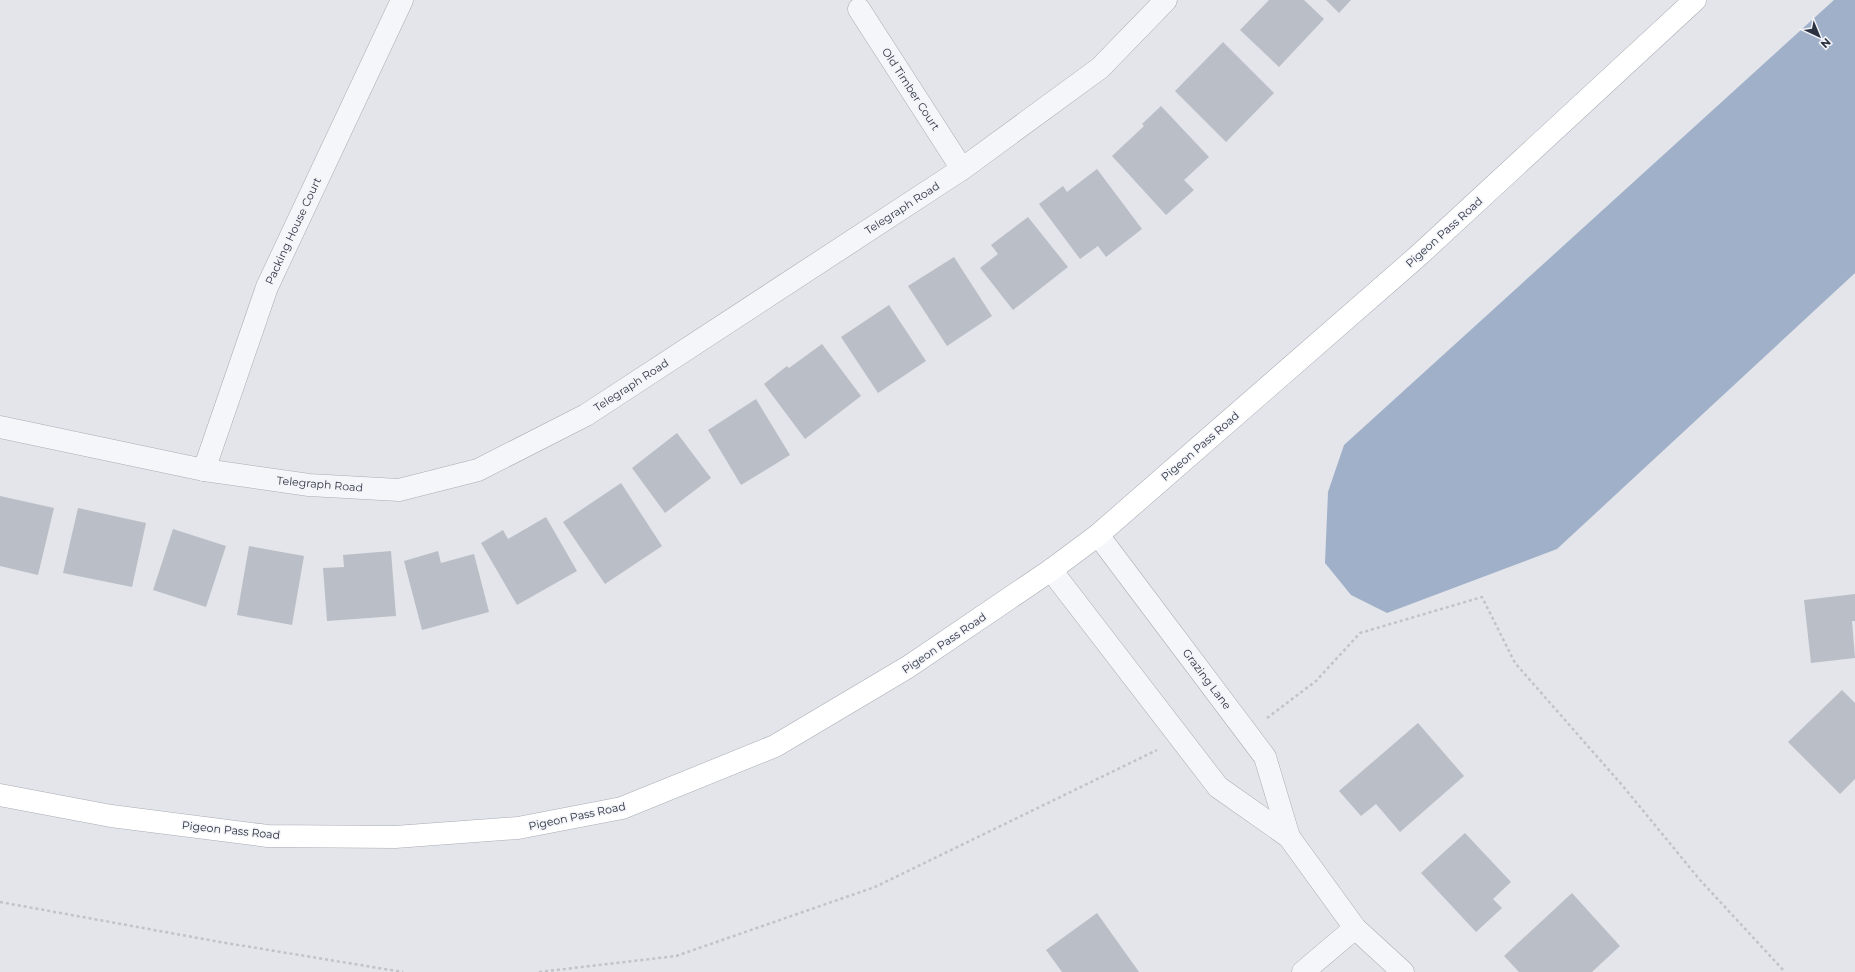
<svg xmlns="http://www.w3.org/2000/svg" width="1855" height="972" font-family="Montserrat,sans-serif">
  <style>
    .water { fill: #a0b0c9 }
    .building { fill: #babec7 }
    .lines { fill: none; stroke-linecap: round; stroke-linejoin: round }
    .street-casing { stroke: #a8acb4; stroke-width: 23 }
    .secondary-casing { stroke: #a8acb4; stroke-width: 23 }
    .path { stroke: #c0c3c9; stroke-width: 2.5; stroke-dasharray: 3 3; stroke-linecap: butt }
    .street { stroke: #f5f6f9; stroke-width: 22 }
    .secondary { stroke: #fff; stroke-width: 22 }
    .labels { text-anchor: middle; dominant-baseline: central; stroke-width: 3; stroke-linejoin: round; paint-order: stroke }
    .street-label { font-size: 11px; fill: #2b3242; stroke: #f3f4f8 }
  </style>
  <rect width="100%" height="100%" fill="#e3e5ea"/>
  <path class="water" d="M 1834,0 L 1855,0 L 1855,273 L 1557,549 L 1387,613 L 1351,595 L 1325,563 L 1328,492 L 1344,445 Z"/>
  <g class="building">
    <path d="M 1269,0 L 1304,0 L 1324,19 L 1279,67 L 1240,30 Z"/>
    <path d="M 1326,0 L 1351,0 L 1339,13 Z"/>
    <path d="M 1223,42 L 1274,93 L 1226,142 L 1175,91 Z"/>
    <path d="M 1161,106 L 1209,157 L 1184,180 L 1194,190 L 1166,215 L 1112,156 L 1144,126 L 1142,124 Z"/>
    <path d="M 1097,169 L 1142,229 L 1106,257 L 1098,246 L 1080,259 L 1039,204 L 1063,186 L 1067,192 Z"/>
    <path d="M 1028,217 L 1068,267 L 1013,310 L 980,268 L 998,254 L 991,245 Z"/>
    <path d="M 954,257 L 992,316 L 947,346 L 908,286 Z"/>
    <path d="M 889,305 L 926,361 L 878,393 L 841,337 Z"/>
    <path d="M 822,344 L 861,396 L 805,439 L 764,384 L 787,366 L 789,368 Z"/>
    <path d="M 756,399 L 790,455 L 741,485 L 708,430 Z"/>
    <path d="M 677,433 L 711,478 L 665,513 L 632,468 Z"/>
    <path d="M 621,483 L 662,546 L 605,584 L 563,522 Z"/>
    <path d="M 0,496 L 54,508 L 38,575 L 0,566 Z"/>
    <path d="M 78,508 L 146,523 L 132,587 L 63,573 Z"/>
    <path d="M 546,517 L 577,571 L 517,605 L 481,543 L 503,530 L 508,539 Z"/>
    <path d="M 173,529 L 226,546 L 206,607 L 153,590 Z"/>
    <path d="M 249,546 L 304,556 L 292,625 L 237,615 Z"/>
    <path d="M 391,551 L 396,616 L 327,621 L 323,568 L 344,567 L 343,555 Z"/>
    <path d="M 438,551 L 441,563 L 474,554 L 489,612 L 422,630 L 404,561 Z"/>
    <path d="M 1855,594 L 1855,621 L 1852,621 L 1855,658 L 1811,663 L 1804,600 Z"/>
    <path d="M 1842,690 L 1855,703 L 1855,779 L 1840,794 L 1788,742 Z"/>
    <path d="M 1418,723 L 1464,776 L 1400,832 L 1376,804 L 1361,816 L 1339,791 Z"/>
    <path d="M 1465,833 L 1511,882 L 1493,899 L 1502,908 L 1476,932 L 1421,873 Z"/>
    <path d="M 1572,893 L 1620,946 L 1592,972 L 1519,972 L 1504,956 Z"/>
    <path d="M 1097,913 L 1139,972 L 1062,972 L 1046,950 Z"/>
  </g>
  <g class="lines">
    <g class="street-casing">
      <g id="street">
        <path d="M 859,9 L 962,169"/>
        <path d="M 0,427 L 204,470 L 309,485 L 399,490 L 478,470 L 586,415 L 962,169 L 1100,68 L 1166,0"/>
        <path d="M 204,470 L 267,287 L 402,0"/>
        <path d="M 1098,535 L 1265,757 L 1289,837 L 1355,928 L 1403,972"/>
        <path d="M 1051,570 L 1218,787 L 1289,837"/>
        <path d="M 1303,972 L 1355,928"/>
      </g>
    </g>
    <g class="secondary-casing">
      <path id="secondary" d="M 0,795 L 111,816 L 268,836 L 395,837 L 518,828 L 622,808 L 775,746 L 908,667 L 1051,570 L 1098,535 L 1418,256 L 1695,0"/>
    </g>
    <g class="path">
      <path d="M 1267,718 L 1316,681 L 1360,633 L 1482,597 L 1515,663 L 1622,785 L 1700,880 L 1785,972"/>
      <path d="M 0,902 L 220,942 L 403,972"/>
      <path d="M 539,972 L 676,956 L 875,887 L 1157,750"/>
    </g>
    <use href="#street" class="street"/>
    <use href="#secondary" class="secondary"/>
  </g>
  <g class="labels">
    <g class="street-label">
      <text transform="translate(911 89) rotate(57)">Old Timber Court</text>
      <text transform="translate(902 208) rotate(-33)">Telegraph Road</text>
      <text transform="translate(293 231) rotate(-65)">Packing House Court</text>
      <text transform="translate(1444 232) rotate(-42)">Pigeon Pass Road</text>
      <text transform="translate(631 385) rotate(-33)">Telegraph Road</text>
      <text transform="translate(1200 446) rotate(-41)">Pigeon Pass Road</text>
      <text transform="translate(320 484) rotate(5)">Telegraph Road</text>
      <text transform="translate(944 643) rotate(-34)">Pigeon Pass Road</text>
      <text transform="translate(1207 679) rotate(53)">Grazing Lane</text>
      <text transform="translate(577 816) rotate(-12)">Pigeon Pass Road</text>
      <text transform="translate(231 830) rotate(6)">Pigeon Pass Road</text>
    </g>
  </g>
  <g transform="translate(1819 36) rotate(136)" stroke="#f3f4f8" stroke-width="3" paint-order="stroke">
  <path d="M0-3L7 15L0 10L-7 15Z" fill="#2b3242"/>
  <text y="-6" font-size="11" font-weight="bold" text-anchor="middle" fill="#2b3242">N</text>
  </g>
</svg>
